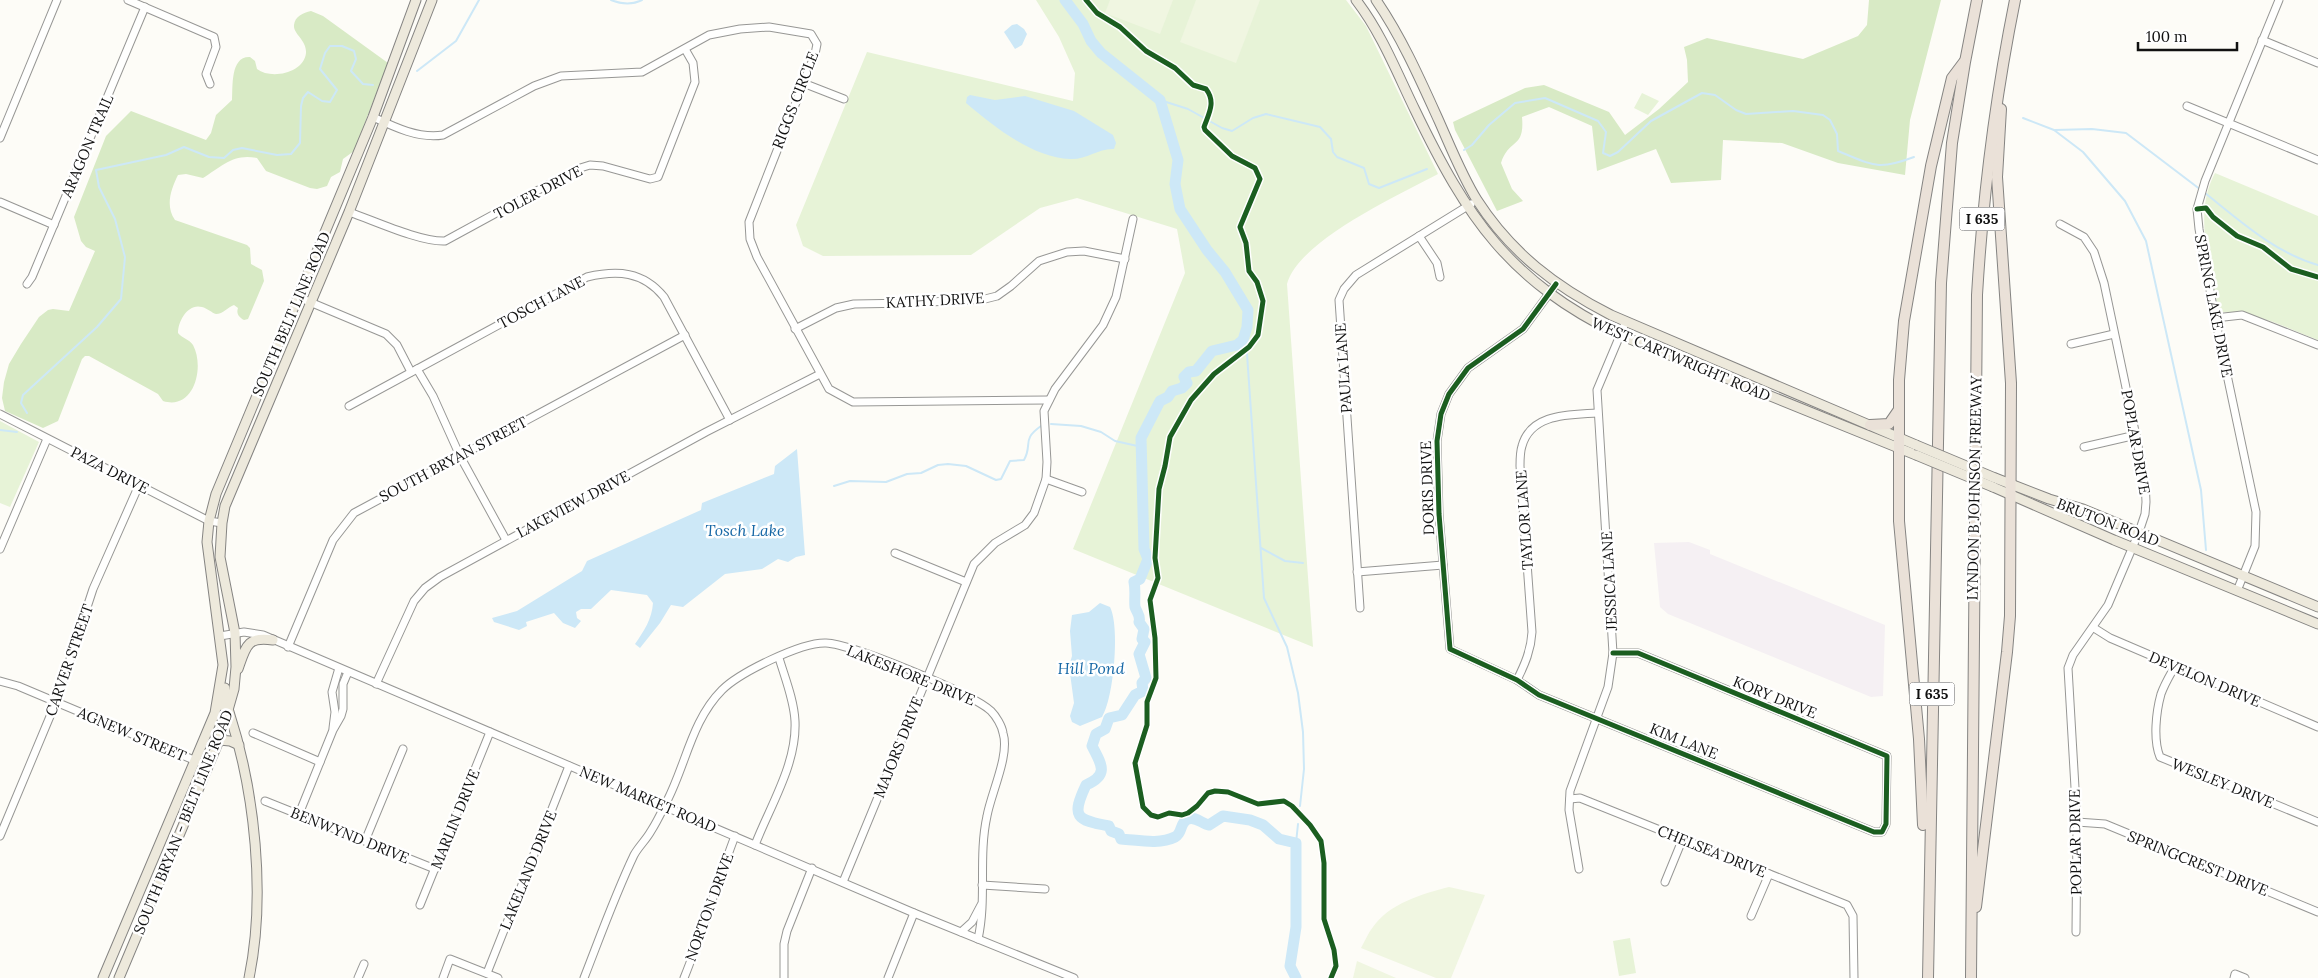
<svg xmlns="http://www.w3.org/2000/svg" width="2318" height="978" font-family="Lora,serif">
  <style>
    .industrial { fill: #f5f0f3 }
    .green { fill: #e7f3d7 }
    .forest { fill: #d8eac5 }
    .pitch { fill: #f0f6e1 }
    .water { fill: #cde8f7 }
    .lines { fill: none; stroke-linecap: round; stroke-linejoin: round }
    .stream { stroke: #cde8f7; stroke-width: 2 }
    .river { stroke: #cde8f7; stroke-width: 11 }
    .minor-casing { stroke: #979795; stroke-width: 9 }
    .major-casing { stroke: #858482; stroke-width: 11 }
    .highway-casing { stroke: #858482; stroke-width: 12 }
    .minor { stroke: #fffffe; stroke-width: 7 }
    .major { stroke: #ede9dc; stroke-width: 9 }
    .highway { stroke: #eae1d8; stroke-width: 10 }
    .major-bridge-casing { stroke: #858482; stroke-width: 11; stroke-linecap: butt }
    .major-bridge { stroke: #ede9dc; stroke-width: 9 }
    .cycleway-casing { stroke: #fff; stroke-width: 8 }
    .cycleway { stroke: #1b5e20; stroke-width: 5 }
    .labels { text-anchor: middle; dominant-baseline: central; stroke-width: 5; stroke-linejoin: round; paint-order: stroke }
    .shield { fill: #fff; stroke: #585858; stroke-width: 1 }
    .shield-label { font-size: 14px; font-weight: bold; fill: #111 }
    .street-label { font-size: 15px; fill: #111; stroke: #fff }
    .water-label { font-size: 16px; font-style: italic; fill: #1768a6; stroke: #fff }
  </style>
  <rect width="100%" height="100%" fill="#fdfcf7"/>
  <path class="industrial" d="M 1689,542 L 1710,550 L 1710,554 L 1885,625 L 1883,696 L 1871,697 L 1668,614 L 1660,607 L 1654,543 Z"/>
  <g class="green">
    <path d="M 1036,0 L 1346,0 L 1366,26 L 1438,174 C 1399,195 1298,241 1287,284 L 1313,647 L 1073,549 L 1185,273 L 1177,229 L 1077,198 L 1040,208 L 971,255 L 823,256 L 803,246 L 796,225 L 867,52 L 1073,101 L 1075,73 L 1059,37 Z"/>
    <path d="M 1642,93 L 1659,101 L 1648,115 L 1634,108 Z"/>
    <path d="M 2215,173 L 2318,216 L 2318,340 C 2285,327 2259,313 2223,312 L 2218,308 C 2210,265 2193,213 2215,173 Z"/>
    <path d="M 0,421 L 39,442 L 10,507 L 0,503 Z"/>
    <path d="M 1630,938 L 1636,973 L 1619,976 L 1613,941 Z"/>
  </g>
  <g class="forest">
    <path d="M 1869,0 L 1941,0 L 1910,120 L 1905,175 L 1838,163 L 1782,143 L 1723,140 L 1721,180 L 1671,183 L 1656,149 L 1597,171 L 1592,126 L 1549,107 L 1522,117 C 1525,149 1509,138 1501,163 L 1512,189 L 1523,201 L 1497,211 L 1455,130 L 1453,122 L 1525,88 L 1544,85 L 1609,112 L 1625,135 L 1659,109 L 1688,82 L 1687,60 L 1684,47 L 1707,38 L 1803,59 L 1858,36 L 1867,25 Z"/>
    <path d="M 311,11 L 323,16 L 388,63 L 354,151 L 343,159 L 340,172 L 331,177 L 327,186 L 317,189 L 310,188 L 266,171 L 257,158 C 234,153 222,166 203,178 L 186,174 L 178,175 C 171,189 165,206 175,220 L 247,245 L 250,248 L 251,264 L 262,270 L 264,281 L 248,319 L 244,320 C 239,317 236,314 238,308 L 234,305 C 228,307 223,314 216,314 C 212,313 207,308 202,307 C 188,303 178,321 178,333 C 182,338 189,339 193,345 C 205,367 194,411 163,401 L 158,394 L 89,356 L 85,356 L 82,359 L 58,421 L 43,428 L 5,411 L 2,398 L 4,382 L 9,364 L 21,344 L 39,317 L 48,310 L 53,309 L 69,311 L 95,251 L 86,247 L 81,241 L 74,217 L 106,136 L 131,111 L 206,140 L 211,133 L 216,115 L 232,100 C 233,87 230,56 250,57 L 255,61 L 257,69 C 271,80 304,73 306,53 C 307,40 293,34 294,25 C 295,16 303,13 311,11 Z"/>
  </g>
  <g class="pitch">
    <path d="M 1110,0 L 1173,0 L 1160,34 L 1105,13 Z"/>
    <path d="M 1196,0 L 1260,0 L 1236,63 L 1180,42 Z"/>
    <path d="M 1449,887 L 1485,895 L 1451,978 L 1436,978 L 1361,948 C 1365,941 1368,933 1373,927 C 1390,903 1422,894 1449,887 Z"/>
    <path d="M 1357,961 L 1396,978 L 1353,978 Z"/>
  </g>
  <g class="water">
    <path d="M 1017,24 L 1024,29 L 1027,34 L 1022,45 L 1015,49 L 1004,32 L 1012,25 Z"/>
    <path d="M 970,95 L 995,100 L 1025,96 L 1074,111 L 1113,135 L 1116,143 L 1114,149 C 1099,148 1086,160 1070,159 C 1033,158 993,126 966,103 L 967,97 Z"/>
    <path d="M 797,449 L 805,555 L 796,557 L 788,562 L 778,559 L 762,569 L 725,574 L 683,607 L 671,605 L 660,623 L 640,648 L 635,644 C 644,631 652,619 653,603 L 647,595 L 611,590 L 591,609 L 581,609 L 576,612 L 577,618 L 581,621 L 575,628 L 563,623 L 554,613 L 526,622 L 527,626 L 519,630 L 494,622 L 492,618 L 517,611 L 582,571 L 587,561 L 701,510 L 702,503 L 774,474 L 775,466 Z"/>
    <path d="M 1100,603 L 1110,607 C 1120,626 1114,698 1102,717 L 1080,726 L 1072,722 L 1070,716 L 1074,703 L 1069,666 L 1072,656 L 1070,631 L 1072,615 L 1089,612 Z"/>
  </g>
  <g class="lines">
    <g class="stream">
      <path d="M 611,0 C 621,4 632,5 642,0"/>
      <path d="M 417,71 L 456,41 L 479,0"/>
      <path d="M 1160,100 L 1188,109 L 1222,128 L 1232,131 L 1253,118 L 1266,114 L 1320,127 L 1331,139 L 1333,152 L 1337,157 L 1364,168 L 1369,184 L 1379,188 L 1427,169"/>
      <path d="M 2023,118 L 2054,130 L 2083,152 L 2125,201 L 2146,241 L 2201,490 L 2206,550"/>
      <path d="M 2055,130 L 2092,129 L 2126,133 L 2201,190"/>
      <path d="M 1464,150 L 1472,145 L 1489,125 L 1515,103 L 1545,98 L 1598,121 L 1606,132 L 1603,153 L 1610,156 L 1618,152 L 1651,121 L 1702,93 L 1715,95 L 1736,110 L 1746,114 L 1793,111 L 1823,115 L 1830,120 L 1837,134 L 1838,151 C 1873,165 1877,171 1914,157"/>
      <path d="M 2205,193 C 2239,220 2275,253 2318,265"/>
      <path d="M 1243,340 L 1244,345"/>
      <path d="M 1247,354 L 1264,598 L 1287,647 L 1298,693 L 1303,732 L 1304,769 L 1300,806"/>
      <path d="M 27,413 L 21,403 L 23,395 L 97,327 L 121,299 L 125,257 L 115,219 L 99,187 L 96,170 L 166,155 L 184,147 L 209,157 L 224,158 L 233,150 L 242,148 L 277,155 L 291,154 L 300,143 L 301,106 L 303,98 L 308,92 L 322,101 L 330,102 L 337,90 L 320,69 L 325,53 L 330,46 L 342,46 L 354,51 L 356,59 L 351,71 L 363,84 L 373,85"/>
      <path d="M 1051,424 L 1081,426 L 1101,432 L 1115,441 L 1142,447"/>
      <path d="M 0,430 L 17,432"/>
      <path d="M 834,486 L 850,481 L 886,482 L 907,474 L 921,473 L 938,465 L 948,464 L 966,466 L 996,480 L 1001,479 L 1010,461 L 1024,460 C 1033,444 1021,440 1041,426"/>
      <path d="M 1261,548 L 1285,561 L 1303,563"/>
      <path d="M 1296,843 L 1298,824"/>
    </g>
    <path class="river" d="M 1065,0 L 1083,24 L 1091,41 L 1101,53 L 1160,100 L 1178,160 L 1175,184 L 1180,209 L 1207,250 L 1225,272 L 1248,310 L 1247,327 L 1243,340 L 1237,345 L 1212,351 L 1196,371 L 1189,372 L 1184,377 L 1187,383 L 1182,388 L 1172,391 L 1168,397 L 1160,401 L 1141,438 L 1144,549 L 1148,559 L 1140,579 L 1134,582 C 1136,591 1134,600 1135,607 C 1137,613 1141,616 1139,622 L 1144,629 L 1142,639 L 1145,642 L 1139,654 L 1146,678 L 1142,683 L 1143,691 L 1135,695 L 1122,715 L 1109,718 L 1105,729 L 1096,734 L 1092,746 C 1102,765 1109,775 1086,785 C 1071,817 1076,820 1109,826 L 1111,831 L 1119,834 L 1121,839 C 1138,840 1159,845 1175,837 C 1183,833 1179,823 1188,819 C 1196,816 1202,824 1209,825 L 1223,816 L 1250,820 L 1263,825 L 1279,839 L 1296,843 L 1296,927 L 1290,966 L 1296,978"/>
    <g class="minor-casing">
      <g id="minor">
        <path d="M 128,0 L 214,37 L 216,47 L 206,74 L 210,84"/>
        <path d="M 2262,40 L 2318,63"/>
        <path d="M 803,83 L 844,99"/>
        <path d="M 2187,106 L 2318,160"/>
        <path d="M 373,117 C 394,127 419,139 443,135 L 534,86 L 561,76 L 642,72 L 709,35 L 740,29 L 769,27 L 811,34 L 817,44 L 815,54 L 749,222 L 750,239 L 757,257 L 829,389 L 853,402 L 1049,400"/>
        <path d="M 0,138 L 57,0"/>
        <path d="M 0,202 L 54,225"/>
        <path d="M 349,212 C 375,221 420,242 445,241 L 577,169 L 590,165 L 603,166 L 650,179 L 658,177 L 695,82 L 693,63 L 685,49"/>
        <path d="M 2060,224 L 2084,237 L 2094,252 L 2104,283 L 2124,378 L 2145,480 L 2146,502 L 2145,514 L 2139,532 L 2108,605 L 2073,655 L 2068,668 L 2077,822 L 2076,932"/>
        <path d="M 1419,236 L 1437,263 L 1440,277"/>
        <path d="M 27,284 L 32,277 L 145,7"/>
        <path d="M 1556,284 L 1523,329 L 1468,368 L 1449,394 L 1441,414 L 1437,441 L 1439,514 L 1450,649 L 1517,680 L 1539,695 L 1874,832 L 1882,832 L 1886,824 L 1887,756 L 1638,653 L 1613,653"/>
        <path d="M 298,297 L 386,334 L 397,345 L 411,372"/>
        <path d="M 2215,318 L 2242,315 L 2318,345"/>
        <path d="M 795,329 L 836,308 L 854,304 L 912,303 L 985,299 L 997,296 L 1011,286 L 1039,261 L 1067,252 L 1084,251 L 1125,259"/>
        <path d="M 2071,344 L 2114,334"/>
        <path d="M 417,369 L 433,396 L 460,456 L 506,540"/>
        <path d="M 349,406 L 587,277 C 617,270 643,271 664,297 L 730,420"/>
        <path d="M 0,414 L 209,521 L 222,523"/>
        <path d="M 2084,447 L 2136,435"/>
        <path d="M 1046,479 L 1082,492"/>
        <path d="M 0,549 L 47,439"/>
        <path d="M 895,553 L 966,582"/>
        <path d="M 1357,572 L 1443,565"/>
        <path d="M 2237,591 L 2255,546 L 2256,512 L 2215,318 L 2199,229 L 2197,209 L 2205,181 L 2279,0"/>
        <path d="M 1360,608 L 1339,300 L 1344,289 L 1356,275 L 1471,204"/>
        <path d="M 2094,628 L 2110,638 L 2318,727"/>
        <path d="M 220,636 L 244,632 L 263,635 L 914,913 L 1074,978"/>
        <path d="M 288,647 L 333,540 L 354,513 L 685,335"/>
        <path d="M 2175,666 C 2170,675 2164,685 2161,694 C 2156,712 2153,740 2160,757 L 2318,822"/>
        <path d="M 1517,680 C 1525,664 1531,650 1532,632 L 1520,466 C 1520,459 1520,452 1522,446 C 1531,413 1570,415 1597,413"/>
        <path d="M 0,681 L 18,686 L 208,766"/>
        <path d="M 376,684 L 414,601 L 425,588 L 440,577 L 706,432 L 820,374"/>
        <path d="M 333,728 L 335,712 L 332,692 L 339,668"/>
        <path d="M 253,733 L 320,762"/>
        <path d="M 1570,799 L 1580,798 L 1847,905 L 1853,916 L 1854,978"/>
        <path d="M 265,801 L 435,869"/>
        <path d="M 299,814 L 333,730 L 341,716 L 343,709 L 343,684 L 348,672"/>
        <path d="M 2077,822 L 2105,824 L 2318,912"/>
        <path d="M 0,836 L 56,702 L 93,589 L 139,485"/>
        <path d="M 365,841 L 403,749"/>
        <path d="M 755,845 C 770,806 797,764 795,721 C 794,700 785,678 779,658"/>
        <path d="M 1579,869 L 1569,810 L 1570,791 L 1608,687 L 1613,653 L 1597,390 L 1626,321"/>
        <path d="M 843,882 L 974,564 L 995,543 L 1025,525 L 1034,513 L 1046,479 L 1047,462 L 1044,411 L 1055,389 L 1103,325 L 1116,297 L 1133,219"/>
        <path d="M 1665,882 L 1683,838"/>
        <path d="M 982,885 L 1045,889"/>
        <path d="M 420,905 L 490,732"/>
        <path d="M 1751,916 L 1769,874"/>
        <path d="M 961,932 L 972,922 L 981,905"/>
        <path d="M 487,973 L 569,766"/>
        <path d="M 358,978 L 364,964"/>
        <path d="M 443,978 L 450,959 L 498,978"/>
        <path d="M 584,978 C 600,937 615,895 634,855 C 639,846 646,840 651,831 C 657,822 662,811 667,801 C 686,764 692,720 722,690 C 739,673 801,642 826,643 C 852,644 972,693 991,711 C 996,716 1002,726 1003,733 C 1010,755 991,793 987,816 C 978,857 987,899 978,939"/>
        <path d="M 684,978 C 703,931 717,883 735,836"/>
        <path d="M 784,978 L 784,944 L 787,931 L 812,868"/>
        <path d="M 888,978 L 914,913"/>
        <path d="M 2234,978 L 2235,974 L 2245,978"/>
      </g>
    </g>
    <g class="major-casing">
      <g id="major">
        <path d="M 1356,0 C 1382,34 1397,73 1415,110 C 1467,218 1509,281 1620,335 L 1916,455"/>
        <path d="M 1376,0 C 1402,38 1420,79 1439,121 C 1451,148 1462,176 1477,200 C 1511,253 1556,287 1611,315 L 1916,445"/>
        <path d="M 1995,478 L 2049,499 L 2083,509 L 2318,607"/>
        <path d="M 1993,487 L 2114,540 L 2318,624"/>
        <path d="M 238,669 C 246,646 247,636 273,640"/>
        <path d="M 225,688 L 223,706 L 229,712 C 255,792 266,896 249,978"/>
        <path d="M 219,740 L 230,741 L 239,745"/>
        <path d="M 103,978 L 215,713 L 223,665 L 207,542 L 209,521 L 216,494 L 373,117 L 416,0"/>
        <path d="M 119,978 L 220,738 L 234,689 L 236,667 L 235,633 L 220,557 L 222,523 L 225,506 L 349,212 L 432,0"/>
      </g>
    </g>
    <g class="highway-casing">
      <g id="highway">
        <path d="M 1870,425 L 1889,424 L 1898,411"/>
        <path d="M 1923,825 L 1919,739 L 1899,521 L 1899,380 L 1904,321 L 1931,166 L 1952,78 L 1964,62"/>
        <path d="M 1976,907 L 2007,652 L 2010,616 L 2011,383 L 1997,177 L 2001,109"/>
        <path d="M 1928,978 L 1941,283 L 1952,143 L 1965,62 L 1977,0"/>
        <path d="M 1971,978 L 1977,295 C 1983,194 1995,99 2015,0"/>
      </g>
    </g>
    <use href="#minor" class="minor"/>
    <use href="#major" class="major"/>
    <use href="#highway" class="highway"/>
    <g class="major-bridge-casing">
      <g id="major-bridge">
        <path d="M 1916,445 L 1995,478"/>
        <path d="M 1916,455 L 1993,487"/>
      </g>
    </g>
    <use href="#major-bridge" class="major-bridge"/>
    <g class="cycleway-casing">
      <g id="cycleway">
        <path d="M 1086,0 L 1097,13 L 1120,27 L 1146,51 L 1175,68 L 1193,85 L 1206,89 C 1216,102 1209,113 1204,127 L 1205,130 L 1232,156 L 1255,168 L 1260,179 L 1240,227 L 1246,243 L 1249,271 L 1257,282 L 1263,301 L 1258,335 L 1249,347 L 1214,374 L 1191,400 L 1170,437 L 1165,466 L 1159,489 L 1155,558 L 1158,578 L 1150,600 L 1155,638 L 1156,678 L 1147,702 L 1147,725 L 1135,763 L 1143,807 L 1151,815 L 1158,817 L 1169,813 L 1182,815 L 1188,813 L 1197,806 L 1208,793 L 1215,791 L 1228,792 L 1258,804 L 1284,801 L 1292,806 L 1310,825 L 1321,841 L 1324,863 L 1324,919 L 1334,950 L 1336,966 L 1331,978"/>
        <path d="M 2197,209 L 2206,208 L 2213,217 L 2237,236 L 2263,247 L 2291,269 L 2318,277"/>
        <path d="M 1556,284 L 1523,329 L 1468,368 L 1449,394 L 1441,414 L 1437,441 L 1439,514 L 1450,649 L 1517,680 L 1539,695 L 1874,832 L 1882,832 L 1886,824 L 1887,756 L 1638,653 L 1613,653"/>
      </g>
    </g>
    <use href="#cycleway" class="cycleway"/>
  </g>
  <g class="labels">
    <g class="shield">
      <rect x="1959.5" y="207.5" width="45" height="23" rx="4"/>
      <rect x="1909.5" y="682.5" width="45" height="23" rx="4"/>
    </g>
    <g class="shield-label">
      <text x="1982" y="219">I 635</text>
      <text x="1932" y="694">I 635</text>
    </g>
    <g class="street-label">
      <text transform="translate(795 100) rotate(-69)">RIGGS CIRCLE</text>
      <text transform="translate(87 146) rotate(-67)">ARAGON TRAIL</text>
      <text transform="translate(538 192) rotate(-28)">TOLER DRIVE</text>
      <text transform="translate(935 300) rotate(-3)">KATHY DRIVE</text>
      <text transform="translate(541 302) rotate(-28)">TOSCH LANE</text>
      <text transform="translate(2214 306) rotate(79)">SPRING LAKE DRIVE</text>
      <text transform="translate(291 314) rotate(-67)">SOUTH BELT LINE ROAD</text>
      <text transform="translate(1681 359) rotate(23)">WEST CARTWRIGHT ROAD</text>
      <text transform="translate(1343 368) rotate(-94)">PAULA LANE</text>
      <text transform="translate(2136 442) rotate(80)">POPLAR DRIVE</text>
      <text transform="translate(453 459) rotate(-28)">SOUTH BRYAN STREET</text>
      <text transform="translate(110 470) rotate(27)">PAZA DRIVE</text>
      <text transform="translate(1427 488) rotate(-92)">DORIS DRIVE</text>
      <text transform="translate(1974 488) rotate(-89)">LYNDON B JOHNSON FREEWAY</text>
      <text transform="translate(573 504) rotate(-28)">LAKEVIEW DRIVE</text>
      <text transform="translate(1524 520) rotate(-94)">TAYLOR LANE</text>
      <text transform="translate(2108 522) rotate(21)">BRUTON ROAD</text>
      <text transform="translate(1609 581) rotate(-93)">JESSICA LANE</text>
      <text transform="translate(69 660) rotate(-71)">CARVER STREET</text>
      <text transform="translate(911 675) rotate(22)">LAKESHORE DRIVE</text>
      <text transform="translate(2205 679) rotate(23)">DEVELON DRIVE</text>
      <text transform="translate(1775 697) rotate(22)">KORY DRIVE</text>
      <text transform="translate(132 734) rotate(23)">AGNEW STREET</text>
      <text transform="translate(1684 741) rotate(22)">KIM LANE</text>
      <text transform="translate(898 747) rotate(-68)">MAJORS DRIVE</text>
      <text transform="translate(2223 783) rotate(22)">WESLEY DRIVE</text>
      <text transform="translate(648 799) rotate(23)">NEW MARKET ROAD</text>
      <text transform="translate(455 819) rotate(-68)">MARLIN DRIVE</text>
      <text transform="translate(183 822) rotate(-68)">SOUTH BRYAN - BELT LINE ROAD</text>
      <text transform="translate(350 835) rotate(22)">BENWYND DRIVE</text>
      <text transform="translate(2075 842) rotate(-91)">POPLAR DRIVE</text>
      <text transform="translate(1712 851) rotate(22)">CHELSEA DRIVE</text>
      <text transform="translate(2198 863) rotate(22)">SPRINGCREST DRIVE</text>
      <text transform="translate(528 870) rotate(-68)">LAKELAND DRIVE</text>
      <text transform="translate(709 907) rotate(-70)">NORTON DRIVE</text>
    </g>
    <g class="water-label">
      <text x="745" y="530">Tosch Lake</text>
      <text x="1091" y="668">Hill Pond</text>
    </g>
  </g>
  <path d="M2138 42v8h99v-8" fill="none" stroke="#111111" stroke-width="2.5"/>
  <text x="2146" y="42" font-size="15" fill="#111111" stroke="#ffffff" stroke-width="4" paint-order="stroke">100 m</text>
</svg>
